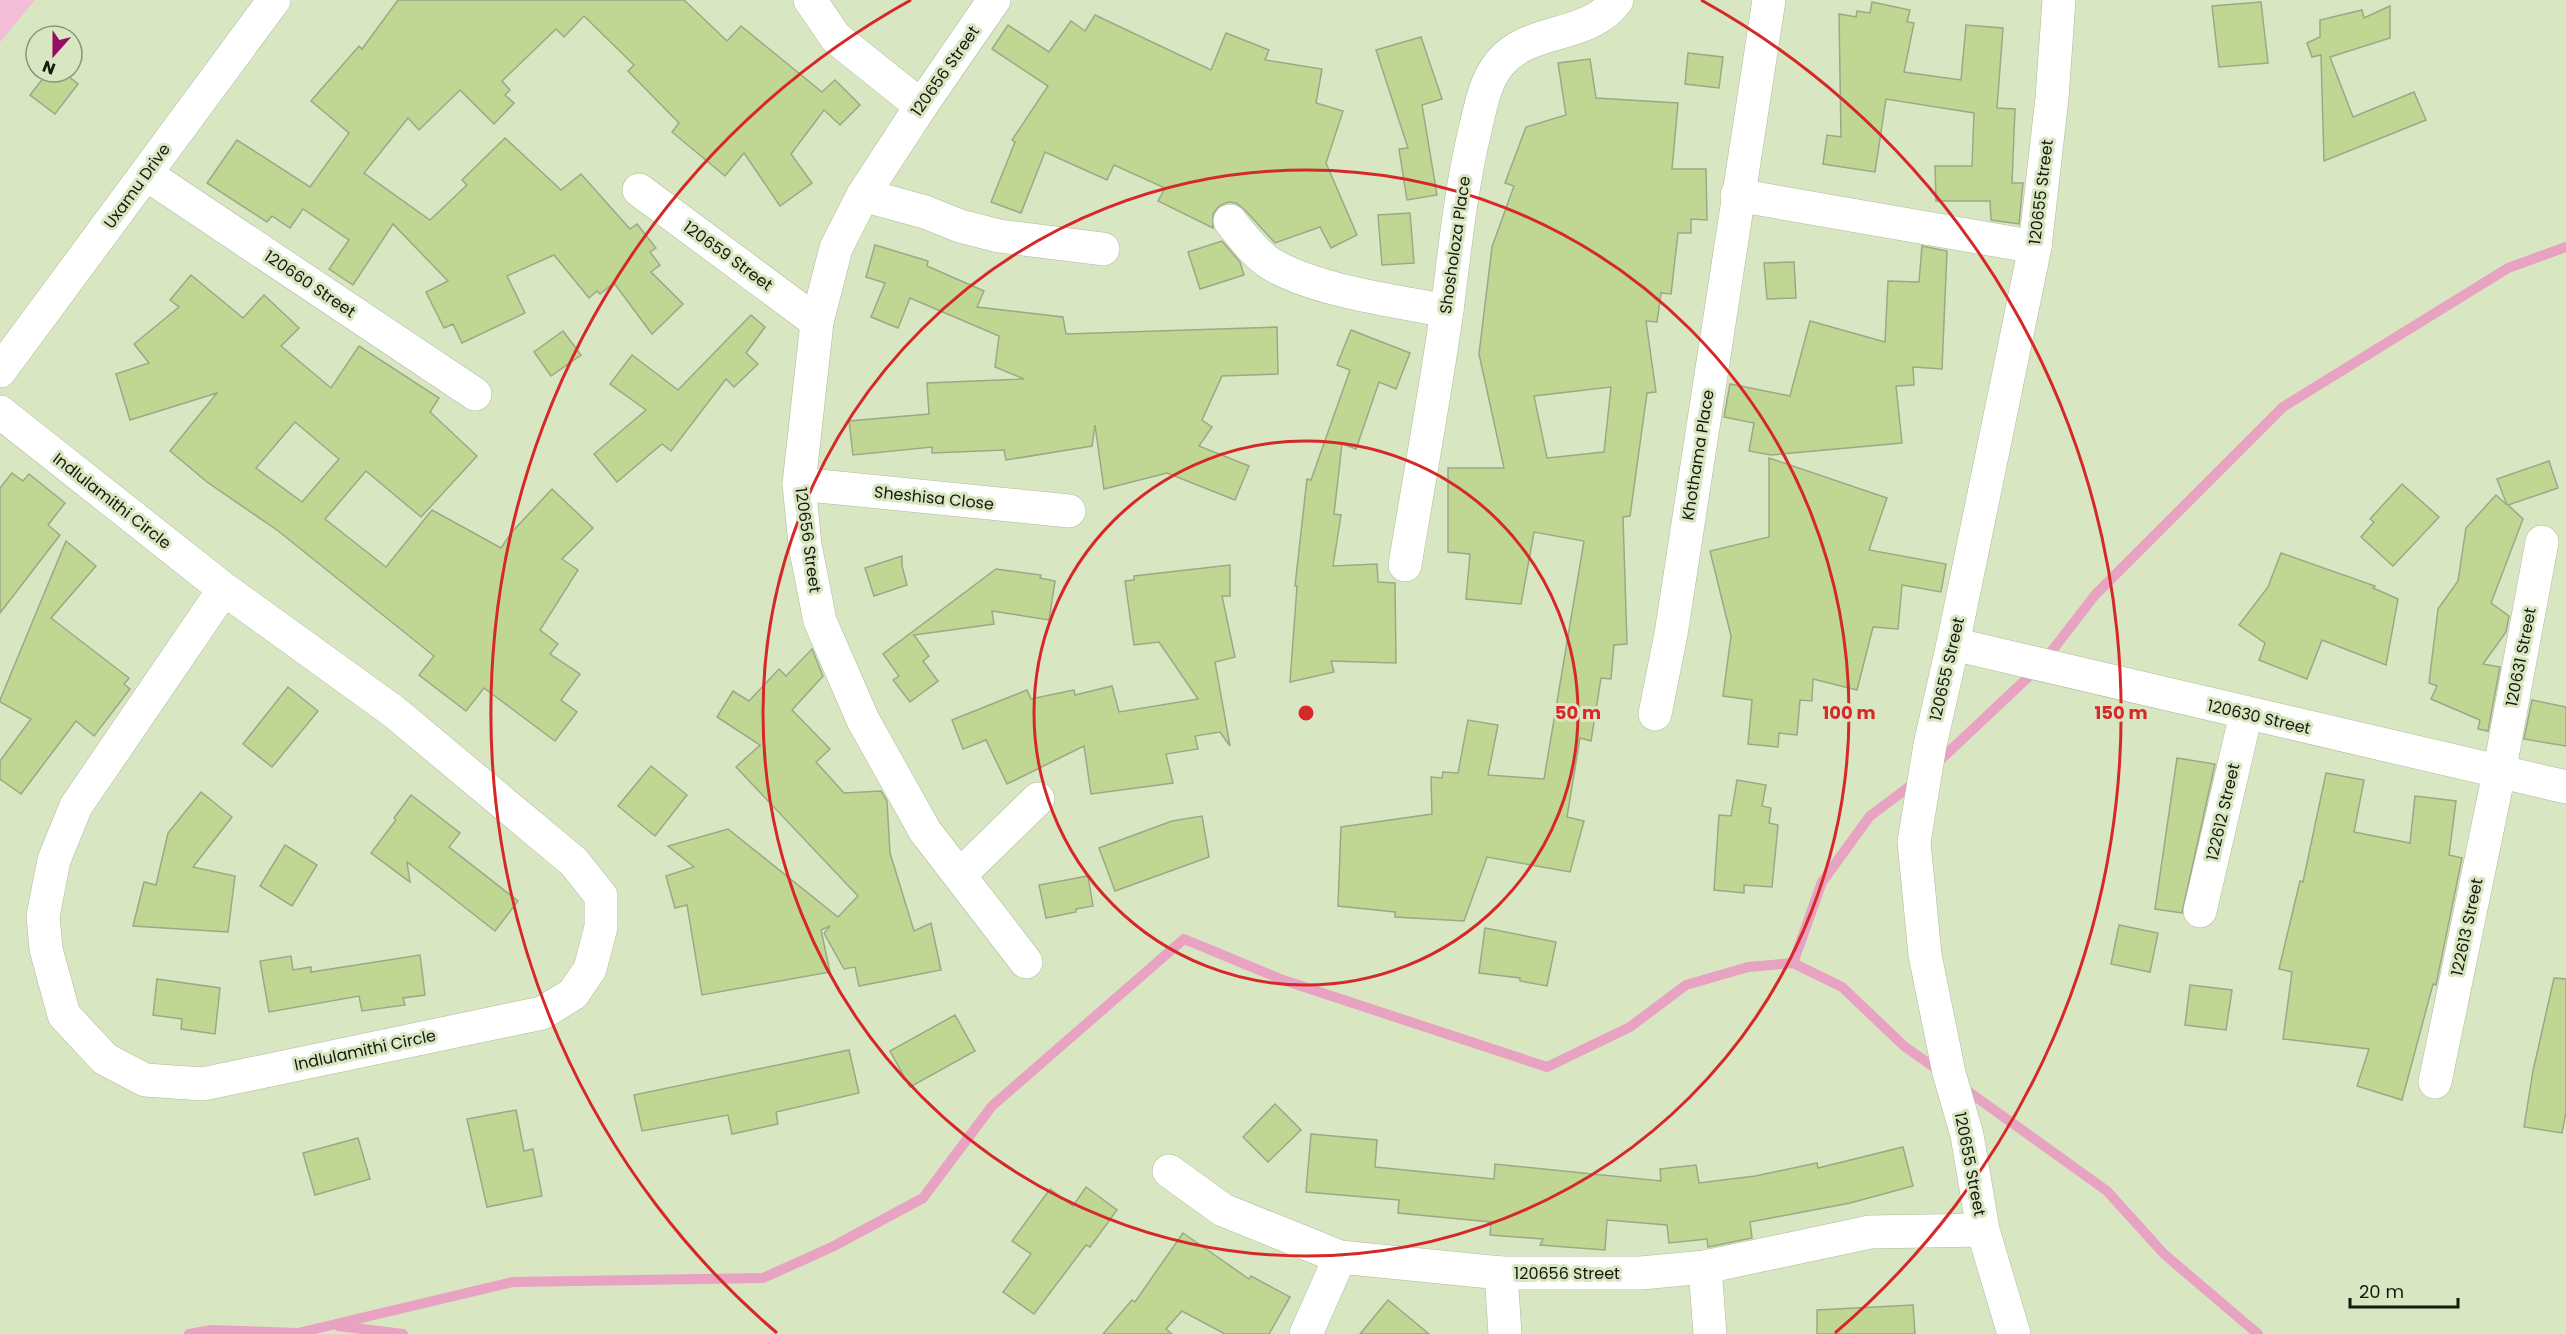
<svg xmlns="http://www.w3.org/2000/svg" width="2566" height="1334" font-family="Poppins,sans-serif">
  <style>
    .green { fill: #f2bed5 }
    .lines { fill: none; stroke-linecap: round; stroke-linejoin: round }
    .stream { stroke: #e8a2c2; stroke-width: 10 }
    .building { fill: #c0d794; stroke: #9ca886; stroke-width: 1.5; fill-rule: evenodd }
    .minor-casing { stroke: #aeba98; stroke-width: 34 }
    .minor { stroke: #fff; stroke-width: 33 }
    .ring { fill: none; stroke: #d62828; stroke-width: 3 }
    .labels { text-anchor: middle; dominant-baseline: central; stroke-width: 6; stroke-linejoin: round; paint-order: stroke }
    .street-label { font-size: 16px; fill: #161a0d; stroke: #d9e6c2 }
    .centre { fill: #d62828; stroke: #d9e6c2; stroke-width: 3 }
    .ring-label { font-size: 18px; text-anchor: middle; font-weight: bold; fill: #d62828; stroke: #d9e6c2; stroke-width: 6; stroke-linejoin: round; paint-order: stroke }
  </style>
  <rect width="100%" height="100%" fill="#d9e6c2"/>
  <path class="green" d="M 0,0 L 35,0 L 0,42 Z"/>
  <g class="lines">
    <g class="stream">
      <path d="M 1936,764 L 2041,665 L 2095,595 L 2283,407 L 2508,268 L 2566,247"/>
      <path d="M 1793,963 L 1822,882 L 1870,816 L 1918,780"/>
      <path d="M 1962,1087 L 2107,1191 L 2164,1254 L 2258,1334"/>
      <path d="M 338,1326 L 403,1334"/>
      <path d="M 189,1334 L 212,1330 L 298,1333 L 513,1282 L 763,1278 L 832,1247 L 923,1198 L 992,1106 L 1184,939 L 1283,980 L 1547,1067 L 1630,1027 L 1686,985 L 1748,967 L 1793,963 L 1842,987 L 1904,1046 L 1942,1073"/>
    </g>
  </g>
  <g class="building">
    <path d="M 398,0 L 684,0 L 727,41 L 741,26 L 822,92 L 835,80 L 860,105 L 840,125 L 824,110 L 791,154 L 812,183 L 780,206 L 744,153 L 725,176 L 672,132 L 679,123 L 628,71 L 634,65 L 584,16 L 564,37 L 556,29 L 502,81 L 510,90 L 505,95 L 514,103 L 494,124 L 460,90 L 419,130 L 408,118 L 364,173 L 430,220 L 467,185 L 462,180 L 505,138 L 561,190 L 581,174 L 630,229 L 637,224 L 656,248 L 650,252 L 660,265 L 651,272 L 683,304 L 652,334 L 614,283 L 600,294 L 597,291 L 589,298 L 554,255 L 507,276 L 525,313 L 462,343 L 453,324 L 444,328 L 426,292 L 448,281 L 393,224 L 353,285 L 329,269 L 349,240 L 303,209 L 290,228 L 272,216 L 267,222 L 207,183 L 237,140 L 310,187 L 349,133 L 311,101 L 359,46 L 362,49 Z"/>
    <path d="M 1872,2 L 1910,10 L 1907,22 L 1914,23 L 1904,72 L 1961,80 L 1966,25 L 2003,28 L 1997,108 L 2015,109 L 2012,183 L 2023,183 L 2019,224 L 1991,220 L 1990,201 L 1936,201 L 1935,166 L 1972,166 L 1974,113 L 1886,99 L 1875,172 L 1823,164 L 1827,135 L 1841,137 L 1839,14 L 1856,17 L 1857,11 L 1870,13 Z"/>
    <path d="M 2261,2 L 2268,63 L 2219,67 L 2212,6 Z"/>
    <path d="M 2390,6 L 2390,38 L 2330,57 L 2353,117 L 2414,92 L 2426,120 L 2324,161 L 2321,55 L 2312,57 L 2307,43 L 2320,37 L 2320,20 L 2362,10 L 2364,18 Z"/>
    <path d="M 1095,15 L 1211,70 L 1226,33 L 1269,50 L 1265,60 L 1322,69 L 1316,103 L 1343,111 L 1326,163 L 1357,235 L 1331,248 L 1320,227 L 1275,243 L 1244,209 L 1236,203 L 1228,202 L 1219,206 L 1213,214 L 1213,228 L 1158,201 L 1165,188 L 1114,165 L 1107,180 L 1045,152 L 1021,213 L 991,202 L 1015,142 L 1012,140 L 1048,86 L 992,49 L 1008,25 L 1049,52 L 1071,21 L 1085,31 Z"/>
    <path d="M 1421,37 L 1442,99 L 1422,105 L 1437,195 L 1407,200 L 1399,149 L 1408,148 L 1376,50 Z"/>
    <path d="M 1688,53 L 1723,57 L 1719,88 L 1685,84 Z"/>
    <path d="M 1590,59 L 1596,98 L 1678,103 L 1672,169 L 1706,169 L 1707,220 L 1691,219 L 1691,233 L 1678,233 L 1671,294 L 1661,293 L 1657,322 L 1646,321 L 1656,392 L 1647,393 L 1630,516 L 1623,517 L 1627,644 L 1614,645 L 1611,679 L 1601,678 L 1591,741 L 1580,738 L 1567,817 L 1584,821 L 1570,872 L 1487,857 L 1464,921 L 1395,917 L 1395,912 L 1338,906 L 1341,827 L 1432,814 L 1431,777 L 1442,778 L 1443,772 L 1458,773 L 1468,720 L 1498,725 L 1488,775 L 1544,779 L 1584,541 L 1534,532 L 1521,604 L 1466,599 L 1470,554 L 1448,552 L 1448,468 L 1504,468 L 1479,354 L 1492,247 L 1514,186 L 1505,183 L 1526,127 L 1566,115 L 1558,63 ZM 1611,387 L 1604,452 L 1547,458 L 1534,396 Z"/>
    <path d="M 48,72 L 63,72 L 78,84 L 55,114 L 30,95 Z"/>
    <path d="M 1410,213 L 1414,263 L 1382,265 L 1378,215 Z"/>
    <path d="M 1222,241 L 1240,262 L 1244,275 L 1200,289 L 1188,252 Z"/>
    <path d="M 875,245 L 928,261 L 927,266 L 984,291 L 977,307 L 1063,317 L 1066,334 L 1277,327 L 1278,374 L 1222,376 L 1202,420 L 1212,427 L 1199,446 L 1249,466 L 1235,500 L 1167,473 L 1104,489 L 1095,425 L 1092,446 L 1006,460 L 1004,450 L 932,453 L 932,447 L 853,455 L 849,421 L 929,414 L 927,383 L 1024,379 L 995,367 L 999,336 L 910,298 L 898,328 L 871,317 L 885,283 L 866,277 Z"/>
    <path d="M 1922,246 L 1947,251 L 1942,369 L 1913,367 L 1914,385 L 1896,386 L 1902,443 L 1771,455 L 1749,451 L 1754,423 L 1724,417 L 1730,384 L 1790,396 L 1810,321 L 1885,342 L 1888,281 L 1919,282 Z"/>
    <path d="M 1794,262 L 1796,298 L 1767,299 L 1764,263 Z"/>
    <path d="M 191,275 L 243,318 L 264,295 L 299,328 L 281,346 L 331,388 L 359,346 L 439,398 L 430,412 L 477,456 L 421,517 L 366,471 L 325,519 L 386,567 L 432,510 L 501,548 L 511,533 L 552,489 L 593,528 L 562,559 L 578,570 L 540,630 L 558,644 L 550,654 L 580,674 L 561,700 L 577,712 L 555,741 L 484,688 L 466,711 L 419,675 L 434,656 L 277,530 L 207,482 L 170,451 L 217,393 L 130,420 L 116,374 L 149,363 L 134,344 L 179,307 L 170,300 ZM 295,422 L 339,459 L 302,502 L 256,468 Z"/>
    <path d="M 751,315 L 765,327 L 746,353 L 758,364 L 734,387 L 726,379 L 671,451 L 662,444 L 617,482 L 594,454 L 646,410 L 610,384 L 632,355 L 678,390 Z"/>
    <path d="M 1351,330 L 1410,353 L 1396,389 L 1379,382 L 1356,449 L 1342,444 L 1334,514 L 1341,515 L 1333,566 L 1377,564 L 1378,582 L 1395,583 L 1396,663 L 1331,661 L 1334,672 L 1290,682 L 1297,586 L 1295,586 L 1307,479 L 1311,480 L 1350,370 L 1337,365 Z"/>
    <path d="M 563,331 L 581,355 L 551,376 L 534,352 Z"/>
    <path d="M 1769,458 L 1887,498 L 1869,550 L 1946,564 L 1941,592 L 1902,585 L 1898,629 L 1873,627 L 1857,690 L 1813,679 L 1812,701 L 1800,700 L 1797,735 L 1779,733 L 1778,747 L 1748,744 L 1752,700 L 1723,696 L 1731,636 L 1710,551 L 1769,537 Z"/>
    <path d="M 2549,461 L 2558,488 L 2508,505 L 2523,519 L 2491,603 L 2509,616 L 2506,632 L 2483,664 L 2500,667 L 2488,731 L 2478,729 L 2480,720 L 2431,699 L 2437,686 L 2429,683 L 2438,609 L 2458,581 L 2466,528 L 2496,495 L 2507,505 L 2497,479 Z"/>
    <path d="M 12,473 L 23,481 L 29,474 L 65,503 L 48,525 L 60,535 L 0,613 L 0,488 Z"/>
    <path d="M 2402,484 L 2439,517 L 2393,566 L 2361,537 L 2374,522 L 2370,519 Z"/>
    <path d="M 66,541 L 96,566 L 51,618 L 129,678 L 124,684 L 130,689 L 94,736 L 76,721 L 21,794 L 0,779 L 0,761 L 31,719 L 0,702 L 0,700 Z"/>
    <path d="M 2281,553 L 2375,586 L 2373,588 L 2398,599 L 2386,665 L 2322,640 L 2307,679 L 2259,660 L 2265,643 L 2239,625 L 2268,587 Z"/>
    <path d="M 902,556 L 902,566 L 907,585 L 874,596 L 865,568 Z"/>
    <path d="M 1230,565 L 1230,596 L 1222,596 L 1235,657 L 1215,662 L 1230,746 L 1220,732 L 1195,736 L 1198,749 L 1166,754 L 1173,783 L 1091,794 L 1084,746 L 1007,784 L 986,740 L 963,749 L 952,720 L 1027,690 L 1031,699 L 1074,690 L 1075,695 L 1112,686 L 1119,712 L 1198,699 L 1159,642 L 1134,645 L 1125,581 L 1134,580 L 1134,576 Z"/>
    <path d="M 996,569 L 1041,575 L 1040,578 L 1055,581 L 1049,620 L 992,611 L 994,624 L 914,635 L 929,656 L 923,661 L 938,681 L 910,702 L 893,680 L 899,676 L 883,654 Z"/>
    <path d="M 812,649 L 823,676 L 792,710 L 830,749 L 816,762 L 844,793 L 881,791 L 887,801 L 890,853 L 914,931 L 931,923 L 941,970 L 859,986 L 855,967 L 844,969 L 824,933 L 830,926 L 821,930 L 830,972 L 702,995 L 687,905 L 675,908 L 666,876 L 694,867 L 668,846 L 728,829 L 838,917 L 858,896 L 736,767 L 760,745 L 717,717 L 733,691 L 749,701 L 779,669 L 786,676 Z"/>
    <path d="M 288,687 L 318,711 L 272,767 L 243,744 Z"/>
    <path d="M 2532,700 L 2566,707 L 2566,746 L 2524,739 Z"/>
    <path d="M 2177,758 L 2215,764 L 2182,913 L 2155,909 Z"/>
    <path d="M 651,766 L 687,795 L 655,836 L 618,806 Z"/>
    <path d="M 2326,773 L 2364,780 L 2354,832 L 2410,843 L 2415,796 L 2456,801 L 2449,855 L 2462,858 L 2436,985 L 2433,984 L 2402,1100 L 2357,1086 L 2369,1049 L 2283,1039 L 2292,972 L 2279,969 L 2300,881 L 2303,882 Z"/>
    <path d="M 1737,780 L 1766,785 L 1762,806 L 1771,808 L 1769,823 L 1778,825 L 1772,887 L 1744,885 L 1744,893 L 1714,890 L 1719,815 L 1731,816 Z"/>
    <path d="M 201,792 L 232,817 L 193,867 L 235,876 L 228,932 L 133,926 L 144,882 L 156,885 L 168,833 Z"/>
    <path d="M 411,795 L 460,833 L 449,847 L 518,901 L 495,931 L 407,862 L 410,882 L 371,853 L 396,820 L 394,818 Z"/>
    <path d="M 1202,816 L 1209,857 L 1115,891 L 1099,848 L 1172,821 Z"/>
    <path d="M 285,845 L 317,865 L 292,906 L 260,886 Z"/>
    <path d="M 1088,876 L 1093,906 L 1076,909 L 1076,912 L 1046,918 L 1039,885 Z"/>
    <path d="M 2119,925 L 2158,933 L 2150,972 L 2111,964 Z"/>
    <path d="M 1485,928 L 1556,942 L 1547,986 L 1520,981 L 1520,978 L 1479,973 Z"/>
    <path d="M 420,955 L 425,995 L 403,998 L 405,1005 L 362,1011 L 359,996 L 269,1012 L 260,961 L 291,956 L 293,970 L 311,967 L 311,972 Z"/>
    <path d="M 2554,978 L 2566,979 L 2566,1112 L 2562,1133 L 2524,1127 L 2533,1071 Z"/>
    <path d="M 157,979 L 220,988 L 215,1034 L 181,1029 L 182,1019 L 153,1015 Z"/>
    <path d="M 2190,985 L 2232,990 L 2226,1030 L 2185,1025 Z"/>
    <path d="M 955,1015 L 975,1051 L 910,1087 L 890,1051 Z"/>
    <path d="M 849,1050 L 859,1093 L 776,1112 L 778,1124 L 732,1134 L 728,1115 L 642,1131 L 634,1095 Z"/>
    <path d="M 1275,1104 L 1301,1130 L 1268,1162 L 1243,1137 Z"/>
    <path d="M 516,1110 L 524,1151 L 533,1149 L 542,1196 L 487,1207 L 467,1119 Z"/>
    <path d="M 1311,1134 L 1377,1140 L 1375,1167 L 1494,1179 L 1495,1164 L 1661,1181 L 1660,1169 L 1696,1165 L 1699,1183 L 1755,1176 L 1817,1163 L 1818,1168 L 1903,1147 L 1913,1186 L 1850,1203 L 1750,1222 L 1752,1238 L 1708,1247 L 1707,1239 L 1669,1243 L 1667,1225 L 1607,1220 L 1605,1250 L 1540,1245 L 1543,1239 L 1490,1235 L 1491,1222 L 1398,1213 L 1399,1200 L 1306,1192 Z"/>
    <path d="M 358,1138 L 370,1179 L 315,1195 L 303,1153 Z"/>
    <path d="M 1086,1187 L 1117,1210 L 1090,1247 L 1086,1245 L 1034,1314 L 1003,1292 L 1031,1254 L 1012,1241 L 1050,1189 L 1073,1206 Z"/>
    <path d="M 1183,1233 L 1249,1279 L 1251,1276 L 1290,1297 L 1269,1334 L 1225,1334 L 1182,1311 L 1166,1329 L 1172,1334 L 1103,1334 L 1132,1300 L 1135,1302 Z"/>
    <path d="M 1388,1300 L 1429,1334 L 1360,1334 Z"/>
    <path d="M 1913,1305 L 1915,1334 L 1817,1334 L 1817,1310 Z"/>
  </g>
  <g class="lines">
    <g class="minor-casing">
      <g id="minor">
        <path d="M 810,0 L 836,38 L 921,106"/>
        <path d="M 994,0 L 921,106 L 863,195 L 836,248 L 817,322 L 799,484 L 805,545 L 820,621 L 863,720 L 925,831 L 1026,962"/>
        <path d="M 146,174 L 475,394"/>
        <path d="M 639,190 L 817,322"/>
        <path d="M 863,195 L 925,212 L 960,226 L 999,236 L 1103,249"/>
        <path d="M 1737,195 L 2035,247"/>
        <path d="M 1230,221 C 1242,236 1253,251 1268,262 C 1310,290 1396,301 1447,311"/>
        <path d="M 0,371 L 274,0"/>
        <path d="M 0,412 L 224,589 L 393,711 L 574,862 L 601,896 L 601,927 L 590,969 L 573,994 L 542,1013 L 203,1084 L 145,1080 L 105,1059 L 64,1015 L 46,949 L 43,916 L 54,860 L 76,806 L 224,589"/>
        <path d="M 799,484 L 1069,511"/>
        <path d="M 1405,565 C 1419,480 1435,395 1447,310 C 1455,248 1461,187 1476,126 C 1481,105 1485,81 1500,63 C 1531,26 1588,40 1617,0"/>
        <path d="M 1953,644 L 2566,787"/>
        <path d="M 1655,714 L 1671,634 L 1769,0"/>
        <path d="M 960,875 L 1038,799"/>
        <path d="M 2200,911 L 2246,714"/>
        <path d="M 2435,1082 L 2499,773 L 2542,542"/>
        <path d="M 1169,1171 L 1223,1210 L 1340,1257 L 1501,1273 L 1641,1273 L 1705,1267 L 1870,1232 L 1983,1230"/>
        <path d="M 1705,1267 L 1710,1334"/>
        <path d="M 1501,1273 L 1505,1334"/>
        <path d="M 1306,1334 L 1340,1257"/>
        <path d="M 2014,1334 L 1983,1230 L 1967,1135 L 1949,1073 L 1925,955 L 1914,842 L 1930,745 L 1953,644 L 2035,247 L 2052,98 L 2059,0"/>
      </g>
    </g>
    <use href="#minor" class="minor"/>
  </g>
  <g class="ring">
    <circle cx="1306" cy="713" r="272"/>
    <circle cx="1306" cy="713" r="543"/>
    <path d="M777 1333A815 815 0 0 1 911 0M1701 0A815 815 0 0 1 1835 1333"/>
  </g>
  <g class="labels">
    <g class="street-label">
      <text transform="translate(945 71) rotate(-55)">120656 Street</text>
      <text transform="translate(137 186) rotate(-54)">Uxamu Drive</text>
      <text transform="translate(2041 192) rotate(-83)">120655 Street</text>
      <text transform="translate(1455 245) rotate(-82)">Shosholoza Place</text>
      <text transform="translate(728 256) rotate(36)">120659 Street</text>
      <text transform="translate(310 284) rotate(34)">120660 Street</text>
      <text transform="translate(1698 455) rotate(-81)">Khothama Place</text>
      <text transform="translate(934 498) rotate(6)">Sheshisa Close</text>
      <text transform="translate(112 501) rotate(38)">Indlulamithi Circle</text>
      <text transform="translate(808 540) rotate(82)">120656 Street</text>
      <text transform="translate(2521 657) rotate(-79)">120631 Street</text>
      <text transform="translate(1947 669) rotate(-77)">120655 Street</text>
      <text transform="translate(2259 717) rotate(13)">120630 Street</text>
      <text transform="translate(2223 812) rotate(-77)">122612 Street</text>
      <text transform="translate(2467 927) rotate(-78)">122613 Street</text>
      <text transform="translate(365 1050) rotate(-12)">Indlulamithi Circle</text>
      <text transform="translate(1970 1164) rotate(79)">120655 Street</text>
      <text x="1567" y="1273">120656 Street</text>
    </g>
  </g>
  <circle cx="1306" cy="713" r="9" class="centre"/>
  <g class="ring-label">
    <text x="1578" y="719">50 m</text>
    <text x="1849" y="719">100 m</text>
    <text x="2121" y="719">150 m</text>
  </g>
  <g transform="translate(54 54) rotate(201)"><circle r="28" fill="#d9e6c2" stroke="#8b947a" stroke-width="1.5"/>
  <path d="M0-4.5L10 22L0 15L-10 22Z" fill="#970d62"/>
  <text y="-9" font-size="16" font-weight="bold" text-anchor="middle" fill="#161a0d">N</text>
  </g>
  <path d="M2350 1298v9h108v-9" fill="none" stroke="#161a0d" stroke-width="3"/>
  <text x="2359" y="1298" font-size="18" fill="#161a0d" stroke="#d9e6c2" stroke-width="4.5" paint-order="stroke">20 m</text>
</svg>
